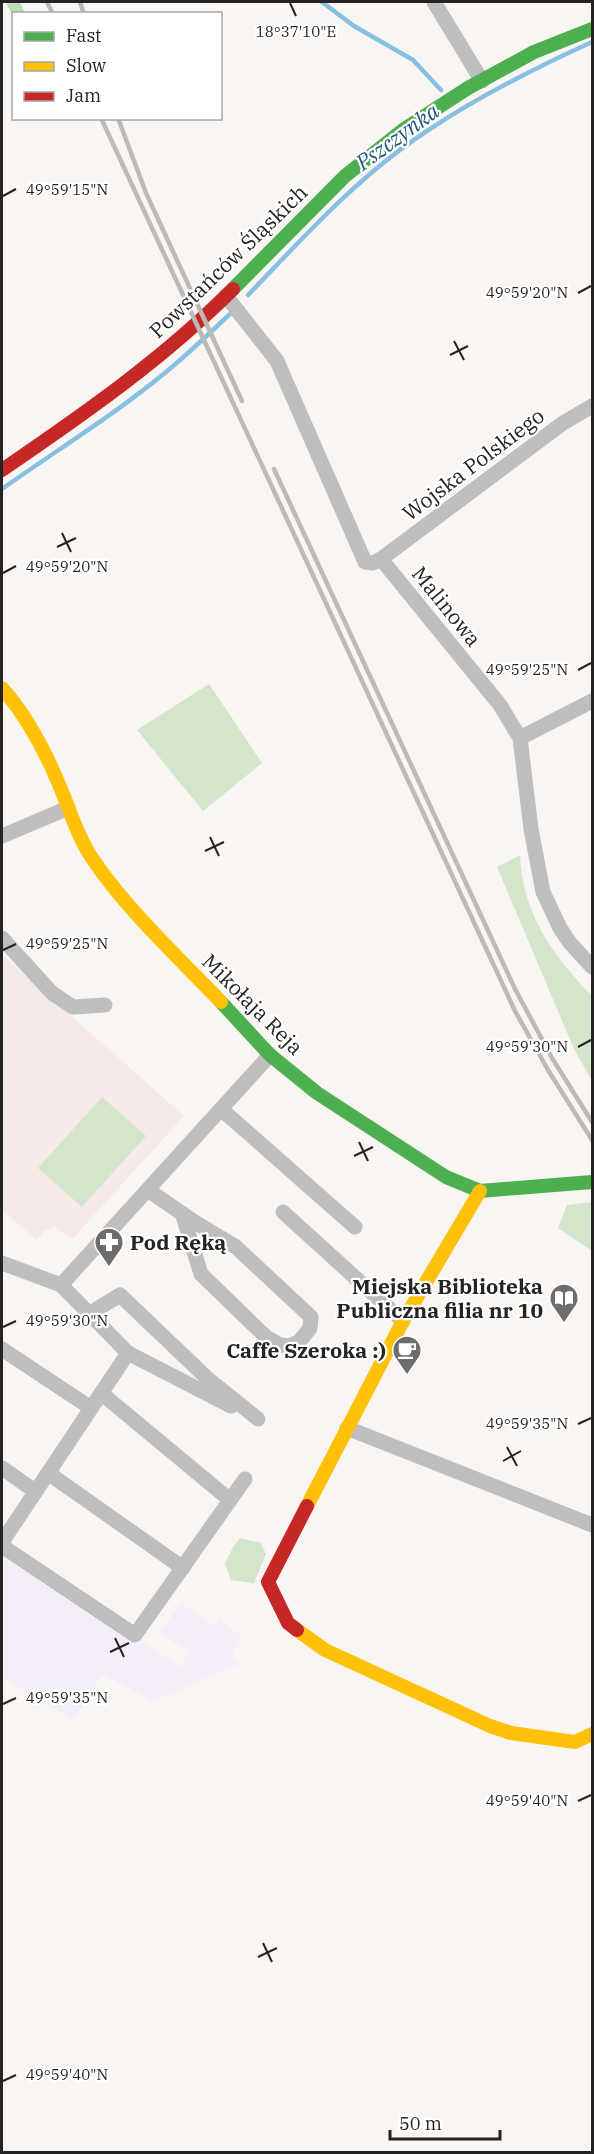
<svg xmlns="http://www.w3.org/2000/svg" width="594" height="2154" font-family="'IBM Plex Serif',serif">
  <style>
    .industrial { fill: #f4eef9 }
    .education { fill: #f7e9e7 }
    .green { fill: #d3e6cc }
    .forest { fill: #bfddb7 }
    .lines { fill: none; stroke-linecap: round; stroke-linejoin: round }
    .stream { stroke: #88c0e3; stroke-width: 4.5 }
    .street { stroke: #bebebe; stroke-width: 15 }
    .fast { stroke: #4caf50; stroke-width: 14 }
    .slow { stroke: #ffc107; stroke-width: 14 }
    .jam { stroke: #c62828; stroke-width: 14 }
    .rail { stroke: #bcbab9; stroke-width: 4.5 }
    .ticks { fill: none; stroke: #252422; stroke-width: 2 }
    .labels { text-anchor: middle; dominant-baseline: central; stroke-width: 4.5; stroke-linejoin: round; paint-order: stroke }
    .street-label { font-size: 21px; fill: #252422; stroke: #fff }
    .poi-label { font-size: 21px; font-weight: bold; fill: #252422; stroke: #fff; text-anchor: end }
    .water-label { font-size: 22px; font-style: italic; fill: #1d587c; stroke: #fff }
    .ticks-label { font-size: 15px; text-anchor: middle; fill: #252422; stroke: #fff; stroke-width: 4.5; stroke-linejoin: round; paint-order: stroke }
  </style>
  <rect width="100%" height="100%" fill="#f8f5f2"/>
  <path class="industrial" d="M 2,1545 L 180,1667 L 190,1651 L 159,1634 L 181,1603 L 216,1627 L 220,1620 L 241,1636 L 231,1657 L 241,1663 L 154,1701 L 102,1674 L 73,1720 L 2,1677 Z"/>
  <path class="education" d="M 2,955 L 184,1116 L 72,1239 L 54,1226 L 44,1231 L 37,1240 L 2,1210 Z"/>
  <g class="green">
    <path d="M 209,684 L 262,763 L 203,811 L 137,730 Z"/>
    <path d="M 520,855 C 522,913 553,956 592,996 L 592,1081 L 574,1049 L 497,867 Z"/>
    <path d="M 102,1097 L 146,1136 L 82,1207 L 38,1168 Z"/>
    <path d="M 592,1202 L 592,1251 L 558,1228 L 567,1205 Z"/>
    <path d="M 240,1538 L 261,1543 L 266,1554 L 254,1583 L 231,1580 L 225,1563 L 233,1547 Z"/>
  </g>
  <path class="forest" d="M 6,2 L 20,2 L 25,13 L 14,14 L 13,17 Z"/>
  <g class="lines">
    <g class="stream">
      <path d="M 322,2 L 354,26 L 413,60 L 441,90"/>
      <path d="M 248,295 C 304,237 359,175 427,131 C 479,96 535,68 592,42"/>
      <path d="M 2,489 C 61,447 124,409 179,361 C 196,346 213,330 230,314"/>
    </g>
    <g class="street">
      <path d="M 434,2 L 482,81"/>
      <path d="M 226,296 L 277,361 L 365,562 L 373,563 L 381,559 L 500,705 L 520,738 L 531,829 L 543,892 L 560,928 L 570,943 L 592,967"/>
      <path d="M 381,559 L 563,423 L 592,406"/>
      <path d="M 520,738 L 592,701"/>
      <path d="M 2,836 L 68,808"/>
      <path d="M 2,938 L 52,993 L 73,1007 L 105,1005"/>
      <path d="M 221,1109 L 355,1227"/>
      <path d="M 148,1190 L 193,1221 L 236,1247 L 311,1317 L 310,1328 L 299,1342 L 289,1346 L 280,1345 L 266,1337 L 201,1274 L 182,1213"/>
      <path d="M 283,1212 L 403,1321"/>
      <path d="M 2,1263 L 61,1285 L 270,1055"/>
      <path d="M 89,1314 L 120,1295 L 207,1378 L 258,1419"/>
      <path d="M 2,1349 L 91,1408"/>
      <path d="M 128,1353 L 231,1406"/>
      <path d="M 101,1393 L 230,1500"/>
      <path d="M 347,1428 L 592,1525"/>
      <path d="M 2,1468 L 35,1491"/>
      <path d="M 48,1473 L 183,1568"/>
      <path d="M 2,1542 L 128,1353 L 61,1285"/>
      <path d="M 2,1546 L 135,1635 L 245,1479"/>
    </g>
    <g class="fast">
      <path d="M 233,289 L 345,176 L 403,130 L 468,88 L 534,52 L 592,29"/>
      <path d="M 221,1002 L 270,1055 L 317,1093 L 446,1177 L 480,1191 L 592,1182"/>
    </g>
    <g class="slow">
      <path d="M 2,688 C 26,715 44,749 58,782 C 69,807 77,836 92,858 C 125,908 179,958 221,1002"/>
      <path d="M 307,1506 L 403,1321 L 480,1191"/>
      <path d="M 297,1630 L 325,1650 L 490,1726 L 511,1733 L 575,1742 L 592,1734"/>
    </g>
    <g class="jam">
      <path d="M 2,470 C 84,414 163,359 233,289"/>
      <path d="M 297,1630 L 288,1623 L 268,1582 L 307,1506"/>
    </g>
    <g class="rail">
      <path d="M 47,2 L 53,14"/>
      <path d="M 80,2 L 84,14"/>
      <path d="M 101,118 L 515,1011 L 548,1070 L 592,1140"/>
      <path d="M 118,118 L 146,193 L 242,401"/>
      <path d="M 274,469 L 515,989 L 552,1058 L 592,1122"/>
    </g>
  </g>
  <path class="ticks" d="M 290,3 L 296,16M 3,196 L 16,189M 578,293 L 591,286M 454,341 L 464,360M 450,355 L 468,346M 62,533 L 71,552M 57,547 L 76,538M 3,573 L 16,566M 578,670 L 591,663M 210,837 L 219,856M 205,851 L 224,842M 3,950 L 16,944M 578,1047 L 591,1040M 359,1142 L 368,1161M 354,1156 L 373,1147M 3,1327 L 16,1321M 578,1424 L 591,1418M 507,1447 L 517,1466M 503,1461 L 521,1451M 115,1638 L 124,1657M 110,1652 L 129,1643M 3,1704 L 16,1698M 578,1801 L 591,1795M 263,1943 L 272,1962M 258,1957 L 277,1948M 3,2081 L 16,2075"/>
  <defs>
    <g id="pharmacy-pin" transform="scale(1.5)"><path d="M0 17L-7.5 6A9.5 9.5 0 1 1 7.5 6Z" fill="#6f6d6b" stroke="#fff"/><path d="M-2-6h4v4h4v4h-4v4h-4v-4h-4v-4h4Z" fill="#fff"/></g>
    <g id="library-pin" transform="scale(1.5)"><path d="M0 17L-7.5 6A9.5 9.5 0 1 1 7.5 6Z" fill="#6f6d6b" stroke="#fff"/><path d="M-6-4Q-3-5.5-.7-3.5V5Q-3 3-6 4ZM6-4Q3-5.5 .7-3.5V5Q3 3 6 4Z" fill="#fff"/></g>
    <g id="cafe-pin" transform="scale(1.5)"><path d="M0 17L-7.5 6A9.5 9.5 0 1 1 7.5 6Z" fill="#6f6d6b" stroke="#fff"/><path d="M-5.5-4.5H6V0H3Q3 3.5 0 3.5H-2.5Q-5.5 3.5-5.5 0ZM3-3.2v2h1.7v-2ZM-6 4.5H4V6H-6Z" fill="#fff"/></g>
  </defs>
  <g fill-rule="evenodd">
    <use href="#pharmacy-pin" x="109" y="1242"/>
    <use href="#library-pin" x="564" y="1298"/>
    <use href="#cafe-pin" x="407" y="1350"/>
  </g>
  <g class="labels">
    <g class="street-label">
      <text transform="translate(228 261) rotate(-44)">Powstańców Śląskich</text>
      <text transform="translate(473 464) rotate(-37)">Wojska Polskiego</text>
      <text transform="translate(447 606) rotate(51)">Malinowa</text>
      <text transform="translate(253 1004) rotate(45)">Mikołaja Reja</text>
    </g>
    <g class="poi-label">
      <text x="130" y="1242" text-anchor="start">Pod Ręką</text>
      <text x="543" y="1286">Miejska Biblioteka<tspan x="543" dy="24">Publiczna filia nr 10</tspan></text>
      <text x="386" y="1350">Caffe Szeroka :)</text>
    </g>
    <g class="water-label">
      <text transform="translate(397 136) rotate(-36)">Pszczynka</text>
    </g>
  </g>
  <g class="ticks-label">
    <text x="296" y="37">18°37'10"E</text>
    <text x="67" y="195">49°59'15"N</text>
    <text x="527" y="298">49°59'20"N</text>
    <text x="67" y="572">49°59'20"N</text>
    <text x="527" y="675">49°59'25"N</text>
    <text x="67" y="949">49°59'25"N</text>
    <text x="527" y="1052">49°59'30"N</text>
    <text x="67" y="1326">49°59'30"N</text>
    <text x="527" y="1429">49°59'35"N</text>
    <text x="67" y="1703">49°59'35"N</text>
    <text x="527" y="1806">49°59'40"N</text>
    <text x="67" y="2080">49°59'40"N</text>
  </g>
  <rect width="594" height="2154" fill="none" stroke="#252422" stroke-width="6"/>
  <rect x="12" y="12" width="210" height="108" fill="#ffffff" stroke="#a8a7a7" stroke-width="1.5"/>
  <rect x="24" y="32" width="30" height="9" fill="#4caf50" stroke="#a8a7a7" stroke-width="1.5"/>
  <text x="66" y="42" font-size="18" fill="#252422">Fast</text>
  <rect x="24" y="62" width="30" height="9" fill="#ffc107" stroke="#a8a7a7" stroke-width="1.5"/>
  <text x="66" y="72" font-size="18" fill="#252422">Slow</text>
  <rect x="24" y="92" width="30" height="9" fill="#c62828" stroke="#a8a7a7" stroke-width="1.5"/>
  <text x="66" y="102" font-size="18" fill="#252422">Jam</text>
  <path d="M390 2130v9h110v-9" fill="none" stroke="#252422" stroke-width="3"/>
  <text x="399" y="2130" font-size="18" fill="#252422" stroke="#ffffff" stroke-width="4.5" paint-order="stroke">50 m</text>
</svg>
